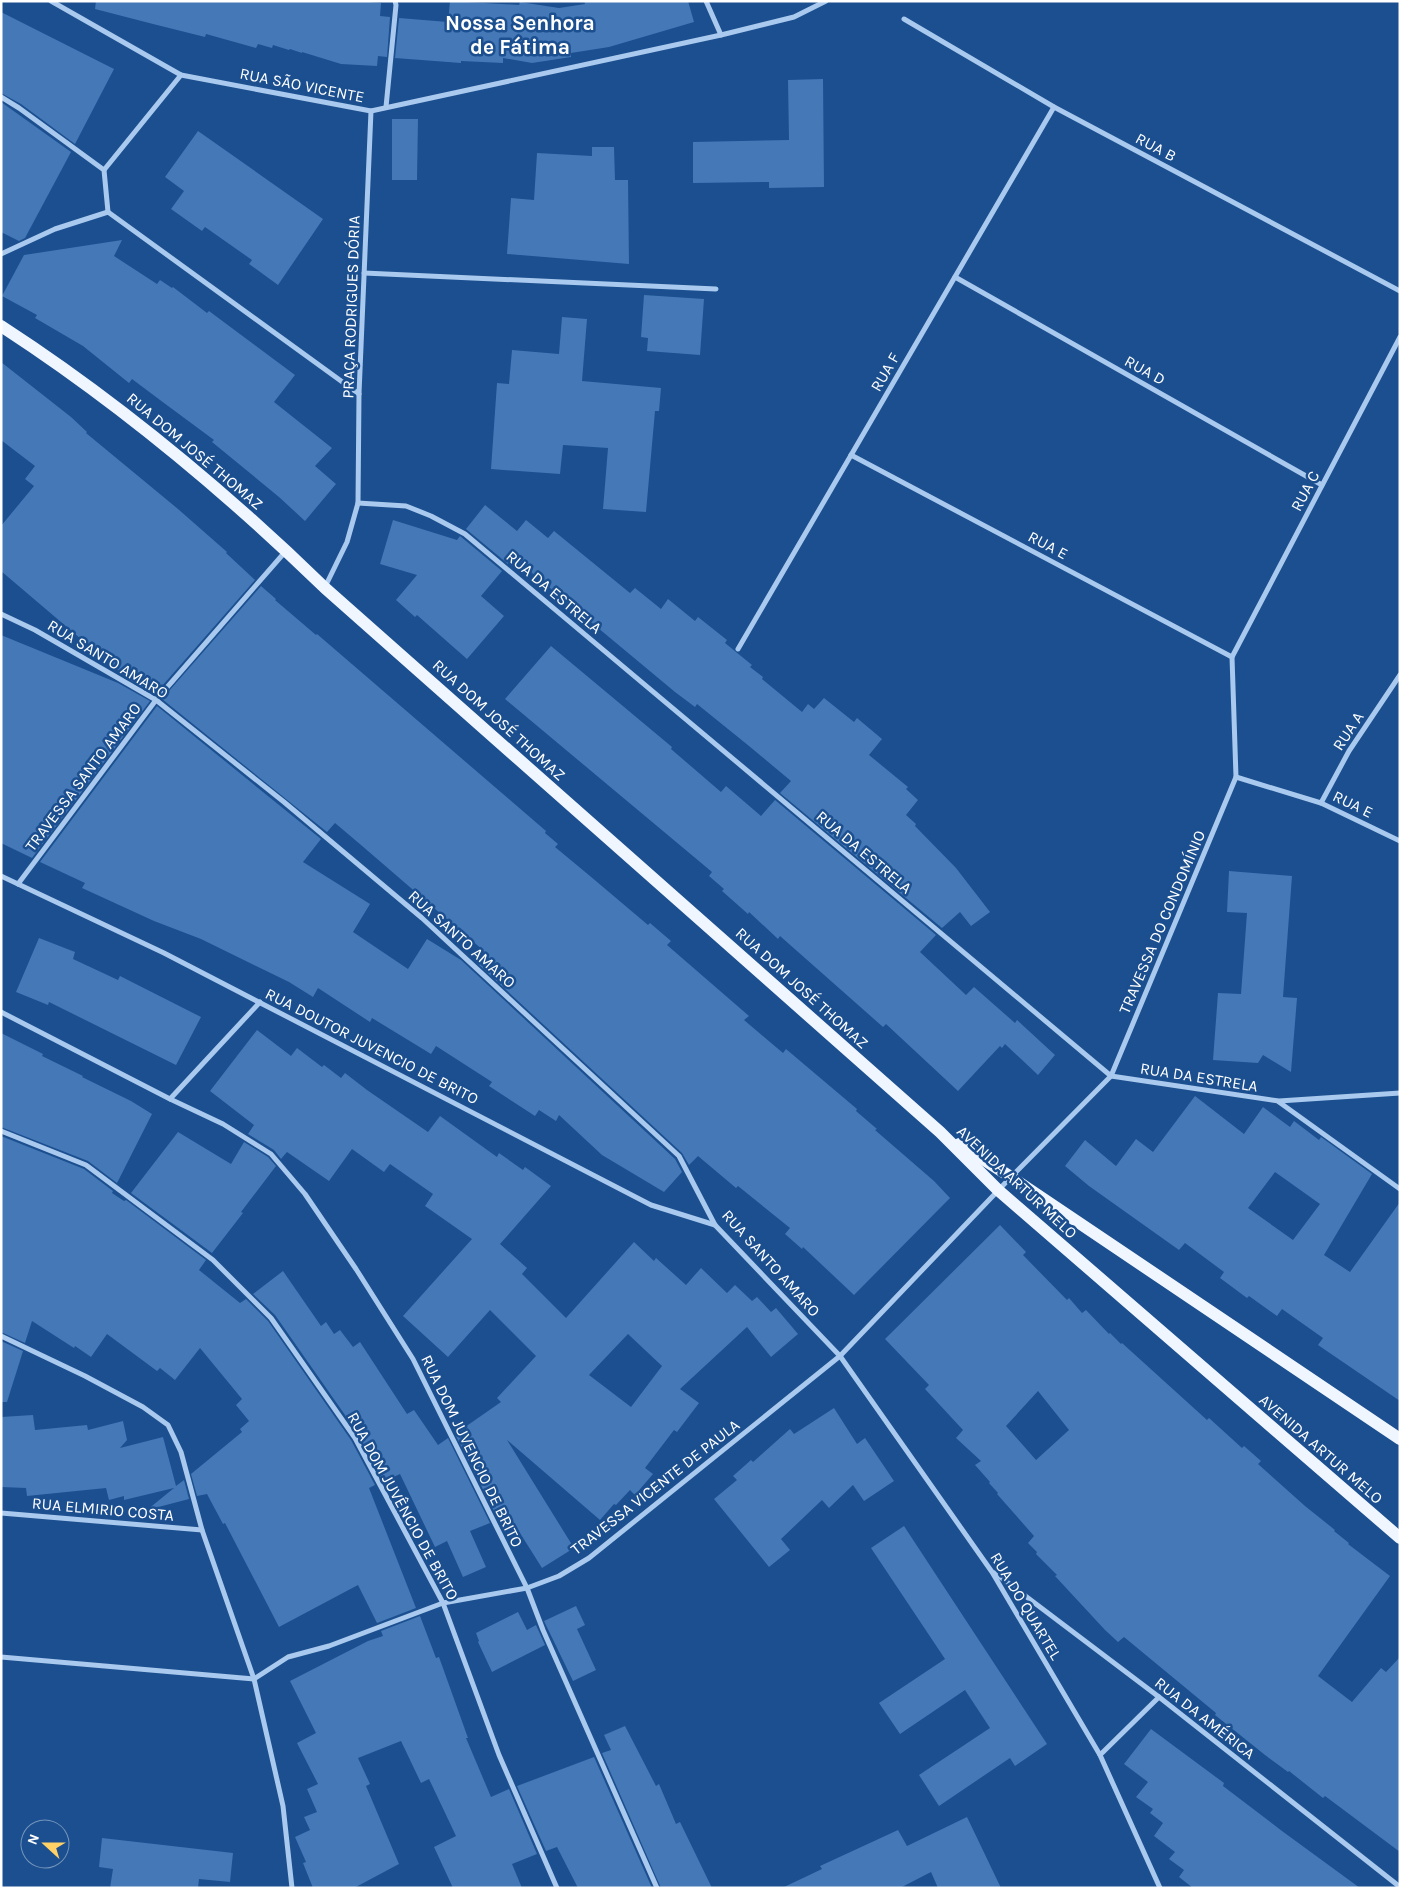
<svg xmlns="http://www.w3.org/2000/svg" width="1401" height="1889" font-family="Karla,sans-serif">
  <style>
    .building { fill: #4478b7; fill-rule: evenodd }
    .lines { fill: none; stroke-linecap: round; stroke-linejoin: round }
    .minor { stroke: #a9c9ee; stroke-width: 5 }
    .primary { stroke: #f0f6ff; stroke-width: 12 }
    .labels { text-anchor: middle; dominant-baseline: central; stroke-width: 5; stroke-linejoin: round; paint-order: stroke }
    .street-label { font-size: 16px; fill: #fff; stroke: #1b4f8f }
    .district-label { font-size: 21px; font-weight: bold; fill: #fff; stroke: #1b4f8f }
  </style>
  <rect width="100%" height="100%" fill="#1b4f8f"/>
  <g class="building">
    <path d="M 96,1 L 357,1 L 381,3 L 380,16 L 390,17 L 387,57 L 378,56 L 377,66 L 341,64 L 302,52 L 302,53 L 290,49 L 289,50 L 273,45 L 272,48 L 258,44 L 256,48 L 206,34 L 205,37 L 153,24 L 95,9 Z"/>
    <path d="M 450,1 L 519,5 L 520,2 L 559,8 L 585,4 L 584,1 L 688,1 L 694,22 L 609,47 L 571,53 L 571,57 L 532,63 L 503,58 L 503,63 L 461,61 L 461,63 L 395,58 L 399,18 L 448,22 Z"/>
    <path d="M 1,12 L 114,69 L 75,144 L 21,104 L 1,93 Z"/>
    <path d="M 823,79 L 824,187 L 769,188 L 769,182 L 693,183 L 693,142 L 789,140 L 788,80 Z"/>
    <path d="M 1,102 L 71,152 L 25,238 L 19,241 L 1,232 Z"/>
    <path d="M 392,119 L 418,119 L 417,180 L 392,180 Z"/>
    <path d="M 198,131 L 323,219 L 278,285 L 249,264 L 252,260 L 205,227 L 202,231 L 171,209 L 184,191 L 165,177 Z"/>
    <path d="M 592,147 L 614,147 L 615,180 L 628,180 L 629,264 L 507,254 L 511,198 L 534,200 L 537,153 L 592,156 Z"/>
    <path d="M 122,240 L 114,256 L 157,284 L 160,280 L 172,288 L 173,287 L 207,313 L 209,311 L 295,375 L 274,402 L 332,448 L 315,466 L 336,484 L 305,521 L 279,497 L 212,442 L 214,440 L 164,403 L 132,379 L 129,383 L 83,346 L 35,318 L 37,315 L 2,296 L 24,255 Z"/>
    <path d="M 644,295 L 704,299 L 700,355 L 647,351 L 648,338 L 641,337 Z"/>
    <path d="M 562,317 L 587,319 L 582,381 L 661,388 L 659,411 L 655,411 L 646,512 L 603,509 L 608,448 L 563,445 L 560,474 L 491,469 L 497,383 L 509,384 L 512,350 L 559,354 Z"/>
    <path d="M 1,362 L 71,417 L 87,432 L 86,433 L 178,509 L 227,552 L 226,553 L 255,580 L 155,694 L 128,679 L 1,571 L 1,526 L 34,486 L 25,479 L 35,466 L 1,440 Z"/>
    <path d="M 485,505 L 517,531 L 526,520 L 548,538 L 554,531 L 630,593 L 635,588 L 661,609 L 668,599 L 695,621 L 698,617 L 727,640 L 725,643 L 752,665 L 750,667 L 763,677 L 762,679 L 802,712 L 808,704 L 814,709 L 824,698 L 854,722 L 857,718 L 882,739 L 869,755 L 908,787 L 906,789 L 918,800 L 906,815 L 916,824 L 915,826 L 956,868 L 990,912 L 971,926 L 960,912 L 942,928 L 780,793 L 791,781 L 749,746 L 697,704 L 695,707 L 675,692 L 514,558 L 508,564 L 466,529 Z"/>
    <path d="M 393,520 L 457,540 L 460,536 L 502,571 L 481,596 L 504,616 L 467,659 L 417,615 L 415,617 L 396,600 L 417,575 L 380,564 Z"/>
    <path d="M 261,586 L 276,599 L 275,600 L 316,635 L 317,634 L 546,831 L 545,833 L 558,844 L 555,847 L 590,876 L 648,925 L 650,923 L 671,941 L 667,945 L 749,1016 L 744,1020 L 783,1053 L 786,1049 L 857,1109 L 856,1111 L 877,1129 L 875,1130 L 934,1181 L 950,1198 L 854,1295 L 803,1247 L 802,1249 L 785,1234 L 790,1228 L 738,1186 L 736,1188 L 698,1156 L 689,1165 L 682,1153 L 476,962 L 484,951 L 361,845 L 335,823 L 327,832 L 162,699 Z"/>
    <path d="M 1,635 L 118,683 L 150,701 L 32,858 L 1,843 Z"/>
    <path d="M 551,646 L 672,747 L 671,749 L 721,792 L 726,786 L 761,816 L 775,800 L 936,935 L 920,952 L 966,995 L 974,987 L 1015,1023 L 1017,1020 L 1055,1055 L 1038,1075 L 1005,1044 L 1002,1048 L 1000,1046 L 958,1091 L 886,1024 L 883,1027 L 780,936 L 778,939 L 749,912 L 748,914 L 722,891 L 724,889 L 709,876 L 712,872 L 505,699 Z"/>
    <path d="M 157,706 L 321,839 L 303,862 L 370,904 L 353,932 L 408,969 L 427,939 L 461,960 L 675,1159 L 682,1172 L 664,1192 L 602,1155 L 559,1115 L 556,1121 L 539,1110 L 535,1116 L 489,1086 L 492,1082 L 436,1046 L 431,1054 L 372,1018 L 370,1022 L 318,988 L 313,997 L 289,982 L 201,939 L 154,921 L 82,888 L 85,883 L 40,862 Z"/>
    <path d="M 1229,871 L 1292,876 L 1283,997 L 1297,998 L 1291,1072 L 1263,1055 L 1258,1063 L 1213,1060 L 1218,993 L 1241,994 L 1247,913 L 1227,912 Z"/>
    <path d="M 39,938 L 75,952 L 73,959 L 118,980 L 120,976 L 201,1017 L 176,1065 L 49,1002 L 48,1005 L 16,992 Z"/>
    <path d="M 257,1030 L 291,1056 L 297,1048 L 322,1067 L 324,1065 L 341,1078 L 345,1073 L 367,1090 L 428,1132 L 440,1116 L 497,1157 L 499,1153 L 523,1170 L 525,1167 L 551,1186 L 500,1244 L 527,1268 L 522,1274 L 566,1318 L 634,1242 L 654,1261 L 656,1258 L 686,1285 L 701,1268 L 727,1293 L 735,1285 L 752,1301 L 757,1297 L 771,1312 L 776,1308 L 798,1334 L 771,1357 L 747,1327 L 680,1389 L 699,1403 L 677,1432 L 674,1430 L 645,1468 L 653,1474 L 635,1495 L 630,1490 L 616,1505 L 614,1504 L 600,1520 L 507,1440 L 574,1548 L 542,1568 L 508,1514 L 498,1519 L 455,1434 L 501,1402 L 497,1398 L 536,1356 L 490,1310 L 448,1357 L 403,1316 L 472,1239 L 425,1206 L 433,1194 L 390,1164 L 384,1172 L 352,1149 L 329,1181 L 287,1152 L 281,1159 L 274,1150 L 248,1134 L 254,1125 L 210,1091 ZM 628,1334 L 662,1366 L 631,1407 L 589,1375 Z"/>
    <path d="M 1,1033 L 43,1054 L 42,1056 L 83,1076 L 82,1077 L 131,1101 L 152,1114 L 117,1183 L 88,1161 L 1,1127 Z"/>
    <path d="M 1195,1096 L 1244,1134 L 1263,1107 L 1290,1127 L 1294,1121 L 1319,1140 L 1321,1137 L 1372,1174 L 1324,1255 L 1350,1272 L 1400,1202 L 1400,1401 L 1318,1345 L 1323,1338 L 1282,1309 L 1277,1316 L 1249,1296 L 1247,1298 L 1220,1278 L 1224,1272 L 1185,1243 L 1179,1250 L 1089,1186 L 1065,1166 L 1085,1140 L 1116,1166 L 1136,1139 L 1153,1152 ZM 1275,1172 L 1320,1204 L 1293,1240 L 1248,1208 Z"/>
    <path d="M 178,1132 L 231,1164 L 244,1142 L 268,1157 L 276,1166 L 241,1212 L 243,1213 L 212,1253 L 131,1193 Z"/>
    <path d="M 1,1136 L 84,1169 L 113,1191 L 112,1193 L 124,1201 L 126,1200 L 206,1260 L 199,1270 L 240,1303 L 246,1299 L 268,1321 L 351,1440 L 375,1485 L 369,1488 L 416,1608 L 377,1623 L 358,1585 L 279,1627 L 225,1523 L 223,1524 L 207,1494 L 197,1496 L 191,1474 L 242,1432 L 240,1429 L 249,1421 L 236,1405 L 242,1399 L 200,1348 L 175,1380 L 160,1368 L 157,1371 L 107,1334 L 91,1357 L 75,1346 L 74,1348 L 32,1321 L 25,1343 L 1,1332 Z"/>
    <path d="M 1000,1225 L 1026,1252 L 1023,1255 L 1067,1300 L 1069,1298 L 1082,1313 L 1086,1310 L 1109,1334 L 1110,1333 L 1121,1344 L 1122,1343 L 1207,1420 L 1209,1418 L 1242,1448 L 1244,1446 L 1261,1461 L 1258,1464 L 1305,1506 L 1335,1530 L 1334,1531 L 1349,1543 L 1348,1544 L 1390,1576 L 1318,1676 L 1352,1702 L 1381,1668 L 1386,1672 L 1400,1657 L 1400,1852 L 1325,1796 L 1323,1798 L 1289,1771 L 1288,1772 L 1265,1755 L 1215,1715 L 1216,1713 L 1124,1637 L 1118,1642 L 1105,1630 L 1055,1576 L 1057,1575 L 1036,1554 L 1037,1552 L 1028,1543 L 1034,1536 L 997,1494 L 998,1493 L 989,1483 L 990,1482 L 975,1465 L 981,1461 L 956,1438 L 963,1430 L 925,1389 L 929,1385 L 885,1339 ZM 1038,1391 L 1069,1430 L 1036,1460 L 1006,1426 Z"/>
    <path d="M 283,1271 L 321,1326 L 326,1322 L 334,1334 L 340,1330 L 353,1347 L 360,1342 L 407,1414 L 414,1410 L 438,1445 L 448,1438 L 490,1523 L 470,1531 L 486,1567 L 463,1577 L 447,1541 L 435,1547 L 400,1474 L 383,1482 L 359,1435 L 275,1315 L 253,1294 Z"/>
    <path d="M 1,1341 L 23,1351 L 7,1402 L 1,1402 Z"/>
    <path d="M 834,1408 L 857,1444 L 865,1438 L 894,1481 L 864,1501 L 853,1485 L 829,1508 L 822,1500 L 781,1539 L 790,1550 L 769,1567 L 714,1499 L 737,1480 L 733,1476 L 751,1460 L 753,1462 L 790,1429 L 794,1434 Z"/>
    <path d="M 33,1415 L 35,1430 L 87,1425 L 88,1430 L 123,1421 L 127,1440 L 120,1448 L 163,1437 L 176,1486 L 184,1480 L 189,1499 L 147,1510 L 174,1488 L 124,1500 L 124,1496 L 109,1500 L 106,1488 L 27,1496 L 26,1488 L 1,1487 L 1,1417 Z"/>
    <path d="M 904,1526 L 1047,1744 L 1015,1766 L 1010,1758 L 939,1806 L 919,1775 L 990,1728 L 965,1690 L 900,1734 L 879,1703 L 945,1659 L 871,1548 Z"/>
    <path d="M 576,1606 L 585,1625 L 577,1629 L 596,1670 L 573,1681 L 544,1621 Z"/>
    <path d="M 518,1612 L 527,1630 L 536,1625 L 545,1645 L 492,1672 L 478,1642 L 479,1641 L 476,1633 Z"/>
    <path d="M 420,1616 L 436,1658 L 439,1657 L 468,1738 L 466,1738 L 491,1797 L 509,1789 L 537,1854 L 512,1864 L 522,1888 L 453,1888 L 434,1847 L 456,1836 L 429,1779 L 421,1783 L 401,1741 L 358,1758 L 370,1784 L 366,1786 L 399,1864 L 354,1888 L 313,1888 L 303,1863 L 306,1862 L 295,1837 L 310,1830 L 304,1817 L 317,1812 L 307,1789 L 318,1784 L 297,1743 L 316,1733 L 290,1681 L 368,1641 L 383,1636 L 381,1631 Z"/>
    <path d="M 625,1726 L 656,1786 L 659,1784 L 676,1824 L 680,1822 L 712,1888 L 661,1888 L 602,1753 L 611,1750 L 604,1735 Z"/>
    <path d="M 1151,1729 L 1224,1783 L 1223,1786 L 1282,1831 L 1360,1888 L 1193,1888 L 1179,1877 L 1184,1870 L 1169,1859 L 1175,1852 L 1154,1836 L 1163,1823 L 1150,1813 L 1153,1809 L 1136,1797 L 1148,1782 L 1124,1764 Z"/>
    <path d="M 594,1757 L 652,1888 L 578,1888 L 557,1847 L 546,1851 L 517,1786 Z"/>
    <path d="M 967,1817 L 1001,1888 L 938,1888 L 931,1872 L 900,1888 L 782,1888 L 822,1869 L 820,1866 L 898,1830 L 907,1846 Z"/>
    <path d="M 102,1838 L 233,1853 L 230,1882 L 199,1879 L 198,1888 L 110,1888 L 113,1869 L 99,1867 Z"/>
  </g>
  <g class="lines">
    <g class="minor">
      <path d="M 51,1 L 181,75 L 371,111 L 721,35 L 794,17 L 826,1"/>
      <path d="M 706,1 L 721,35"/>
      <path d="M 904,19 L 1054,107 L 1400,291"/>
      <path d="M 1,97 L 19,108 L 104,170 L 108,212"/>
      <path d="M 386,107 L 396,5 L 395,1"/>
      <path d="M 104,170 L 181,75"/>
      <path d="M 108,212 L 359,394"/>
      <path d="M 1,254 L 55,229 L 108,212"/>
      <path d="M 364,273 L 716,289"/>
      <path d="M 955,277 L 1322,485"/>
      <path d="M 851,455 L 1232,657"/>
      <path d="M 358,503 L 406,506 L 431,516 L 465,534 L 1111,1076 L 1279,1101 L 1400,1093"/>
      <path d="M 325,587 L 347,542 L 358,503 L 359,394 L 371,111"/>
      <path d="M 1,614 L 35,630 L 156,700 L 284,802 L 422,918 L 679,1156 L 715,1225 L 840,1356 L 992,1572 L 1100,1755 L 1160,1888"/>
      <path d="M 738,649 L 1054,107"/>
      <path d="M 1236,777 L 1321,803 L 1400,841"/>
      <path d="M 1321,803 L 1349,751 L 1400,675"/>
      <path d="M 1,876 L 164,953 L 651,1205 L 715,1225"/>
      <path d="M 18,884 L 156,700 L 285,552"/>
      <path d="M 1,1012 L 170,1099 L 223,1124 L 271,1154 L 305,1194 L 356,1269 L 413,1359 L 527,1588 L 543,1630 L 657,1888"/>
      <path d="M 170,1099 L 260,1002"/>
      <path d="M 1279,1102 L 1400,1189"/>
      <path d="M 1,1131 L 86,1165 L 213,1260 L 271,1318 L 355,1438 L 443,1603 L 499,1755 L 557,1888"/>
      <path d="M 1,1336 L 85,1376 L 143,1407 L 168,1425 L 181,1452 L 202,1530 L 254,1679 L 283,1806 L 292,1888"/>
      <path d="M 1,1513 L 202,1530"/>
      <path d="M 995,1573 L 1159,1697 L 1400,1887"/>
      <path d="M 1,1657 L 254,1679"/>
      <path d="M 254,1679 L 288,1657 L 329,1646 L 443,1603 L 527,1588 L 559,1576 L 589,1558 L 840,1356 L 1011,1177 L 1111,1076 L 1236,777 L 1232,657 L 1400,337"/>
      <path d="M 1100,1755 L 1159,1697"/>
    </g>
    <g class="primary">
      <path d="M 1,326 C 118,402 225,491 325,588 L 940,1132 L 998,1190 L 1400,1538"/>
      <path d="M 959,1144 L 1011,1177 L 1400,1439"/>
    </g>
  </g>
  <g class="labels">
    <g class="street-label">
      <text transform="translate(302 85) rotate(11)">RUA SÃO VICENTE</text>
      <text transform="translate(1156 147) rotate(28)">RUA B</text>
      <text transform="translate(351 307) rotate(-88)">PRAÇA RODRIGUES DÓRIA</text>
      <text transform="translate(1145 370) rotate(29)">RUA D</text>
      <text transform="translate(885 372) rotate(-60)">RUA F</text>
      <text transform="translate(195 451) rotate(40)">RUA DOM JOSÉ THOMAZ</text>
      <text transform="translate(1305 491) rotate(-62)">RUA C</text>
      <text transform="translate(1048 545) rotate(28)">RUA E</text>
      <text transform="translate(554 592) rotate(40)">RUA DA ESTRELA</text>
      <text transform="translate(108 659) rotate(31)">RUA SANTO AMARO</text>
      <text transform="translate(499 720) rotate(42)">RUA DOM JOSÉ THOMAZ</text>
      <text transform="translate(1348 731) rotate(-57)">RUA A</text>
      <text transform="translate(83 777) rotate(-53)">TRAVESSA SANTO AMARO</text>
      <text transform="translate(1353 804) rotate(26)">RUA E</text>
      <text transform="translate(864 852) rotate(40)">RUA DA ESTRELA</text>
      <text transform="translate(1162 922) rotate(-67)">TRAVESSA DO CONDOMÍNIO</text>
      <text transform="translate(462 939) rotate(42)">RUA SANTO AMARO</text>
      <text transform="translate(802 988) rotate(42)">RUA DOM JOSÉ THOMAZ</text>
      <text transform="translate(372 1046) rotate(27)">RUA DOUTOR JUVENCIO DE BRITO</text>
      <text transform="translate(1199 1077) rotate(9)">RUA DA ESTRELA</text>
      <text transform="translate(1017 1182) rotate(43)">AVENIDA ARTUR MELO</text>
      <text transform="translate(771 1263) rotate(48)">RUA SANTO AMARO</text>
      <text transform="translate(1321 1449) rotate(41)">AVENIDA ARTUR MELO</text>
      <text transform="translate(472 1451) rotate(64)">RUA DOM JUVENCIO DE BRITO</text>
      <text transform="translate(655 1487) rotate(-38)">TRAVESSA VICENTE DE PAULA</text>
      <text transform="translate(403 1506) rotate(61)">RUA DOM JUVÊNCIO DE BRITO</text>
      <text transform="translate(103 1509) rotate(5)">RUA ELMIRIO COSTA</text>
      <text transform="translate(1026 1606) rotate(59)">RUA DO QUARTEL</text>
      <text transform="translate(1205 1718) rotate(38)">RUA DA AMÉRICA</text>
    </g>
    <g class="district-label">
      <text x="520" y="23">Nossa Senhora<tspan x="520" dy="24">de Fátima</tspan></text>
    </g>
  </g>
  <rect width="1401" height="1889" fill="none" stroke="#ffffff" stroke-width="5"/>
  <g transform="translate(45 1844) rotate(291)"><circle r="24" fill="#1b4f8f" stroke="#7695bc"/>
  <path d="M0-4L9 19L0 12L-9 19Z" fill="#ffd166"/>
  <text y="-8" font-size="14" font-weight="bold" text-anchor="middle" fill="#ffffff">N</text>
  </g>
</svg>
